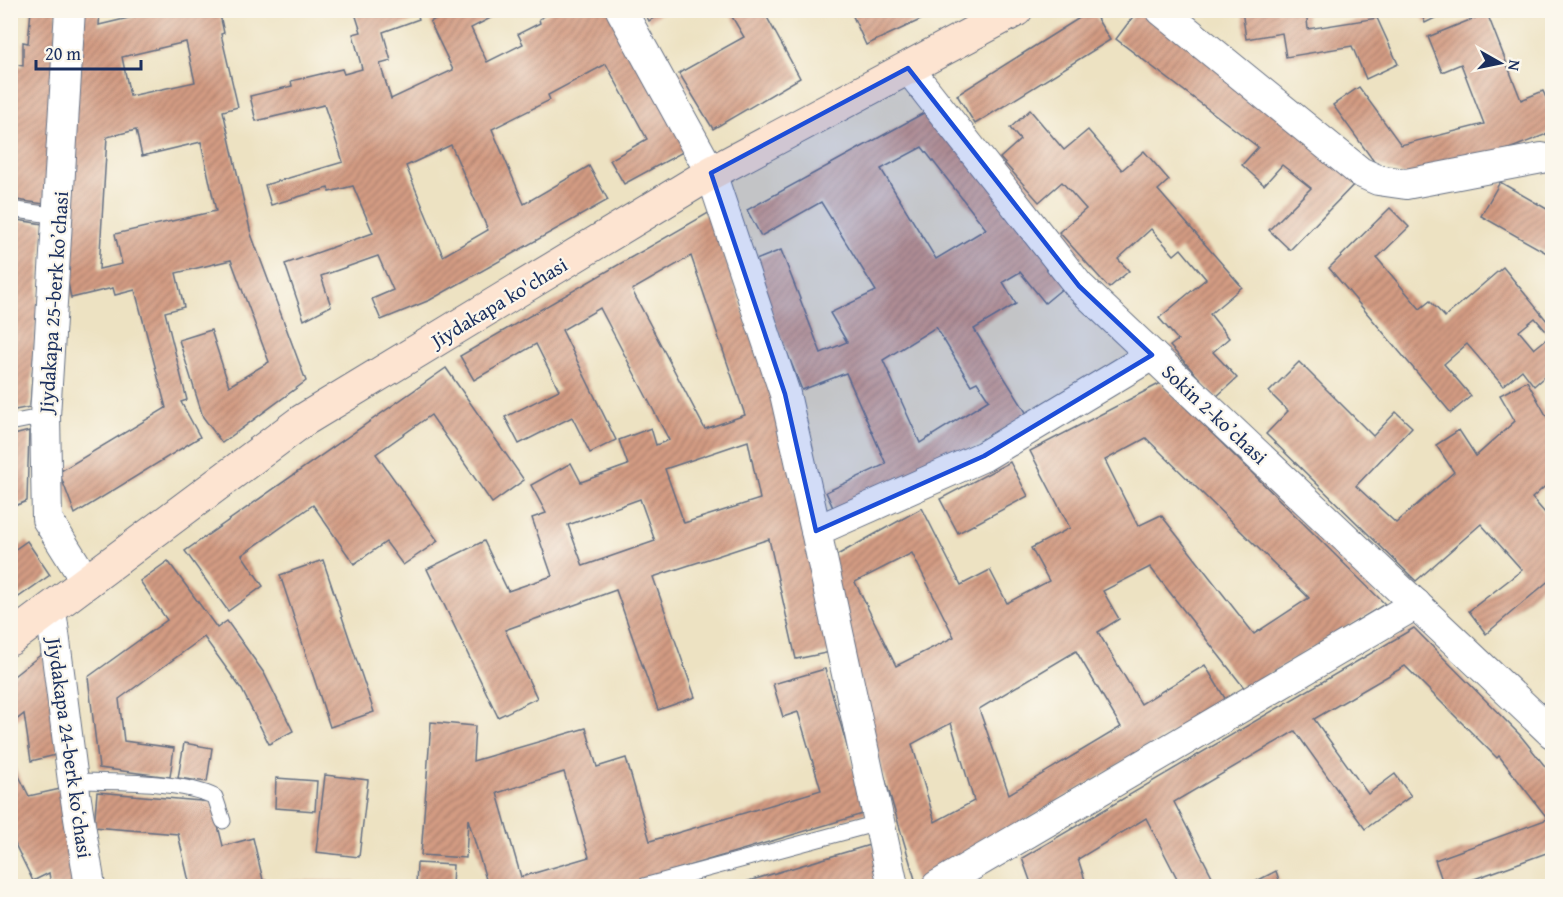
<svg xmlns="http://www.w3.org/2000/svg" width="1563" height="897" font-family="'Gentium Book Plus',serif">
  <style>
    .building { fill: url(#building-hatch); fill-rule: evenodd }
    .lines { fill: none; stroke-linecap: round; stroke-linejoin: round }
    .lane-casing { stroke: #646e81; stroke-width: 17 }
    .street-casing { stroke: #646e81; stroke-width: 32 }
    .secondary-casing { stroke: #646e81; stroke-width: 35 }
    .lane { stroke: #fff; stroke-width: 15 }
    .street { stroke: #fff; stroke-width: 30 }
    .secondary { stroke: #fde4d1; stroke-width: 33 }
    .marked { fill: #1d4ed8; fill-opacity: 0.2; stroke: #1d4ed8; stroke-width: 4.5; stroke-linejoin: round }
    .labels { text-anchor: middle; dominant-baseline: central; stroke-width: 4.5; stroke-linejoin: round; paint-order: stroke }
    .street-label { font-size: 20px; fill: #1b2f5e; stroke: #fbf7ec }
  </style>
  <defs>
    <pattern id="building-hatch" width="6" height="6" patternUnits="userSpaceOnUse" patternTransform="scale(1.5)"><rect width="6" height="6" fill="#d39b82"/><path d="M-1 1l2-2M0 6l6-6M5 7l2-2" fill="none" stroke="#aa7f6e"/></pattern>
  </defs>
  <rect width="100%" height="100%" fill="#fbf7ec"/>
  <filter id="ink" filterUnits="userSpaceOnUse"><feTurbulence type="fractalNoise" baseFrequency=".0167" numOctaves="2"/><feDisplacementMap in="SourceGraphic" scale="12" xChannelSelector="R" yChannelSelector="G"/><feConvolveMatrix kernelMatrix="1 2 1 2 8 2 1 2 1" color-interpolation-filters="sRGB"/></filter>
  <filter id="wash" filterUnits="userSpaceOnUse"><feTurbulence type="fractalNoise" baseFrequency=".008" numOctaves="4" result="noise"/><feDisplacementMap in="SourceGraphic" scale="24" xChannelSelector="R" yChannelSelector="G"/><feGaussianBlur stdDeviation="1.35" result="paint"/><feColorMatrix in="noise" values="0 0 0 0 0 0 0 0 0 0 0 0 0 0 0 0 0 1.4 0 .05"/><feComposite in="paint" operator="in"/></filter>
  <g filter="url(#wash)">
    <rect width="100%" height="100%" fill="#ede2c2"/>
    <g id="blocks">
      <g class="building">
        <path d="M 31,10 L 57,10 L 51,205 L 10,199 L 10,166 L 12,166 L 14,117 L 10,117 L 10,64 L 23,66 L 23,42 L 28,43 Z"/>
        <path d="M 76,10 L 100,10 L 99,25 L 162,10 L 219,10 L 224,33 L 221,34 L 238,107 L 223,111 L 251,234 L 306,381 L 222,443 L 203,417 L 179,340 L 211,330 L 229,386 L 269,362 L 231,260 L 176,273 L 184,307 L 165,312 L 187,400 L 181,402 L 200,437 L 75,514 L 59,472 L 166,408 L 135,290 L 115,295 L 113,288 L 71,298 L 67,277 ZM 186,42 L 195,82 L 130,96 L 122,57 ZM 136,130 L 142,156 L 201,142 L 216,211 L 115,234 L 122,264 L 99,269 L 107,137 Z"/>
        <path d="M 354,10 L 416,10 L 419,19 L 383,32 L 391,61 L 380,64 L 391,99 L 453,70 L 430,22 L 435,19 L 432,13 L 438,10 L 506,10 L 471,28 L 487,62 L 523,44 L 518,34 L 540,23 L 539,19 L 555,10 L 618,10 L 692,147 L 624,184 L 610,160 L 647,139 L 606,64 L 548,95 L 550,100 L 492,129 L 524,204 L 589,166 L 608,200 L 430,300 L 381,320 L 372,299 L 393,290 L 378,256 L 321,276 L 331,306 L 304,320 L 285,264 L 373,233 L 353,186 L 329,192 L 328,188 L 271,205 L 265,185 L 343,162 L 324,105 L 256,121 L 250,96 L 292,86 L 291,81 L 342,69 L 344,74 L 362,69 L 353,34 L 361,32 ZM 451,145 L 488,230 L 443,256 L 406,166 Z"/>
        <path d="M 643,10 L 666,10 L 649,21 Z"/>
        <path d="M 728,10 L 763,10 L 800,78 L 713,129 L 679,73 L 744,37 Z"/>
        <path d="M 859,10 L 942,10 L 866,45 L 852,14 Z"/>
        <path d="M 1092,10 L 1110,40 L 975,124 L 957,95 Z"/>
        <path d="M 1138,10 L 1142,10 L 1361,177 L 1290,250 L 1269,230 L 1311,188 L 1282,165 L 1264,185 L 1242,165 L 1258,147 L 1116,39 Z"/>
        <path d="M 1242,10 L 1306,10 L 1308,29 L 1377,18 L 1398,64 L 1366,79 L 1352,46 L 1286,57 L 1282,33 L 1246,39 Z"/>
        <path d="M 1420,10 L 1451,10 L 1425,23 Z"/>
        <path d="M 1487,13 L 1521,100 L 1543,91 L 1548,102 L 1552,100 L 1552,132 L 1496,154 L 1409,177 L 1375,163 L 1333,105 L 1359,87 L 1401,145 L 1484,124 L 1461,64 L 1442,72 L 1428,37 Z"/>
        <path d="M 931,109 L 1069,283 L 1045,303 L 1020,272 L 1003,282 L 1016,304 L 974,329 L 1029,417 L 838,519 L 826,492 L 886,464 L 846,373 L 802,390 L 751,262 L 781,250 L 821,353 L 847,342 L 830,313 L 876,291 L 821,202 L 761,236 L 747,210 ZM 922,147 L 986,229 L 936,259 L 881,169 ZM 936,327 L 971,385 L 977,382 L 989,400 L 920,443 L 883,360 Z"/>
        <path d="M 1030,110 L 1064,150 L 1088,130 L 1122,170 L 1144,151 L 1169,180 L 1158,190 L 1242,287 L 1210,314 L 1229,338 L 1213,352 L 1237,378 L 1216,397 L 1170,346 L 1178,340 L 1159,318 L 1206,279 L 1181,249 L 1174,255 L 1151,229 L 1118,259 L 1129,271 L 1109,288 L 1059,232 L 1086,209 L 1062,182 L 1039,202 L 1000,158 L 1020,140 L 1010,128 Z"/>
        <path d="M 1500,182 L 1552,212 L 1552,256 L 1481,216 Z"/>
        <path d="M 1390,208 L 1409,227 L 1377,258 L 1420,309 L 1430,301 L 1445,317 L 1503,267 L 1552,327 L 1552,370 L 1534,386 L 1522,370 L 1503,386 L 1467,344 L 1444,364 L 1471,396 L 1451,413 L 1329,268 ZM 1535,318 L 1550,336 L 1534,349 L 1519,331 Z"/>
        <path d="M 710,212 L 776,405 L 831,652 L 796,659 L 769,539 L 653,577 L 695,697 L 658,710 L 616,590 L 505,630 L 537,698 L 498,717 L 427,569 L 484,541 L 508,591 L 552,576 L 532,518 L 546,513 L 531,485 L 571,463 L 581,482 L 628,465 L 619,440 L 651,428 L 656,445 L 669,440 L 600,308 L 562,330 L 616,440 L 590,453 L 572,417 L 519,444 L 505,417 L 559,390 L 536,344 L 474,380 L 460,356 ZM 691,256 L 745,415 L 705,429 L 632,290 ZM 748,441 L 760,499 L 684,523 L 665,469 ZM 640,499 L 655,541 L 583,566 L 568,525 Z"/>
        <path d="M 10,219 L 43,224 L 30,407 L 10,411 Z"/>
        <path d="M 1299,362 L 1373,436 L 1396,412 L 1412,427 L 1356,486 L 1396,523 L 1454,472 L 1436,445 L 1459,430 L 1476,456 L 1515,421 L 1500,395 L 1527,381 L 1552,426 L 1552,434 L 1549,438 L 1552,442 L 1552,480 L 1532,498 L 1552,521 L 1552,578 L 1486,634 L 1469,611 L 1522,570 L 1481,524 L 1416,581 L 1266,434 L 1288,411 L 1269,392 Z"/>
        <path d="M 446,368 L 524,480 L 492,503 L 431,415 L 376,454 L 438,541 L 403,565 L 386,542 L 354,564 L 313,505 L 242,555 L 263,586 L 228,611 L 185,551 Z"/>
        <path d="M 1161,383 L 1385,604 L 1245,689 L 1150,567 L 1103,591 L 1119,619 L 1098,632 L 1141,704 L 1205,665 L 1226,700 L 917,886 L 866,714 L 830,559 L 922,508 L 961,585 L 990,570 L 1007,603 L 1049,581 L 1031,548 L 1070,528 L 1030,451 ZM 1146,438 L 1309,598 L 1254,634 L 1161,515 L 1138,526 L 1105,460 ZM 912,553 L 954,637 L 896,666 L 855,582 ZM 1076,651 L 1121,727 L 1009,794 L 979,709 ZM 951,723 L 974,801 L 935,822 L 912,744 Z"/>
        <path d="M 29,431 L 27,501 L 10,508 L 10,436 Z"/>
        <path d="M 1010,462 L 1028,496 L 958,533 L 940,499 Z"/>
        <path d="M 27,541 L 50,575 L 10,603 L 10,553 Z"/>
        <path d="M 323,560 L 374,712 L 330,727 L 280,575 Z"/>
        <path d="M 168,561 L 217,628 L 227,621 L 264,673 L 293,731 L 269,744 L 242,690 L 204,637 L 119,699 L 124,741 L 174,748 L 170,777 L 99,768 L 88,677 L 167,620 L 140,581 Z"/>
        <path d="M 1414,628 L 1520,735 L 1552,775 L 1552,851 L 1455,886 L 1444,886 L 1435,860 L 1548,819 L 1499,756 L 1497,758 L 1405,666 L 1314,719 L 1368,794 L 1395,774 L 1411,796 L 1365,829 L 1295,731 L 1174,802 L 1217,886 L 1181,886 L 1146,818 L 1078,859 L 1087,886 L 1032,886 L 1022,858 Z"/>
        <path d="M 43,653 L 60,754 L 31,761 L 24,714 L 10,725 L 10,679 Z"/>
        <path d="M 825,669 L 866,813 L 631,883 L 632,886 L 488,886 L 468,819 L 466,858 L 421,855 L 431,722 L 475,726 L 473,761 L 586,728 L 597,767 L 626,758 L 650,841 L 821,790 L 798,712 L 783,717 L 773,684 ZM 564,772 L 589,857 L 521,877 L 497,793 Z"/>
        <path d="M 184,743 L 212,748 L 207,782 L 178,778 Z"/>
        <path d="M 10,758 L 29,796 L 65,788 L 81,886 L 51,886 L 49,873 L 33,881 L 10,834 Z"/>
        <path d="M 325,775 L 368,780 L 359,857 L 316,852 Z"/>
        <path d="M 276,778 L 317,781 L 315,811 L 275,808 Z"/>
        <path d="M 97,792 L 212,802 L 223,846 L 253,838 L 263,880 L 355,881 L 355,886 L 190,886 L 178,834 L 94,827 Z"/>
        <path d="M 873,844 L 886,886 L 732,886 Z"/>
        <path d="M 417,863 L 453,865 L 452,886 L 416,886 Z"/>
        <path d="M 1276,871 L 1281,886 L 1247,886 Z"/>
      </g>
    </g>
  </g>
  <g filter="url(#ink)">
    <use href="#blocks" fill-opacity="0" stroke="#646e81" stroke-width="1.5"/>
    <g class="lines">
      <g class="lane-casing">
        <g id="lane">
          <path d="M 10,209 L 58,216"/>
          <path d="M 10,423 L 45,416"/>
          <path d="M 73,781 C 112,782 181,780 215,797 L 223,821"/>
          <path d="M 644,886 L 878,823"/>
        </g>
      </g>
      <g class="street-casing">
        <g id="street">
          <path d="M 70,10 L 45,416 L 47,519 L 87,583"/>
          <path d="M 621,10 L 711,173 L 785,394 L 816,531 L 893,886"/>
          <path d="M 1161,10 L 1360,172 L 1378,180 L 1406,184 L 1542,158"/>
          <path d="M 908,68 L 1079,286 L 1552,733"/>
          <path d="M 816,531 L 984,456 L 1152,355"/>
          <path d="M 51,610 L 73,781 L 90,886"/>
          <path d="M 937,886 L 1416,604"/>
        </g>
      </g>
      <g class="secondary-casing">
        <path id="secondary" d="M 10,639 L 302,421 L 711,173 L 1016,10"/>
      </g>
      <use href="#lane" class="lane"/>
      <use href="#street" class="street"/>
      <use href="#secondary" class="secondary"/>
    </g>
  </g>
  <path class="marked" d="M 908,68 L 1079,286 L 1152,355 L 984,456 L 816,531 L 785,394 L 711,173 Z"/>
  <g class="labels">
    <g class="street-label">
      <text transform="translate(53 302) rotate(-86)">Jiydakapa 25-berk koʼchasi</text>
      <text transform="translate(499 302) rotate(-31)">Jiydakapa ko'chasi</text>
      <text transform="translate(1215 414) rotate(43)">Sokin 2-koʼchasi</text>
      <text transform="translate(70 748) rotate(82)">Jiydakapa 24-berk koʻchasi</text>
    </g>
  </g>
  <rect width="1563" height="897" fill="none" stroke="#fbf7ec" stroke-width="36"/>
  <g transform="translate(1500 63) rotate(99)" stroke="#fbf7ec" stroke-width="4.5" paint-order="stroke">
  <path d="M0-4.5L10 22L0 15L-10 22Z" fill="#1b2f5e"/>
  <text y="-9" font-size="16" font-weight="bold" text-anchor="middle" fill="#1b2f5e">N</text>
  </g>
  <path d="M36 60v9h105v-9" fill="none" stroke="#1b2f5e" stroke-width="3"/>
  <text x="45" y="60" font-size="18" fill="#1b2f5e" stroke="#fbf7ec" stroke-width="4.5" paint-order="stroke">20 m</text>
</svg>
